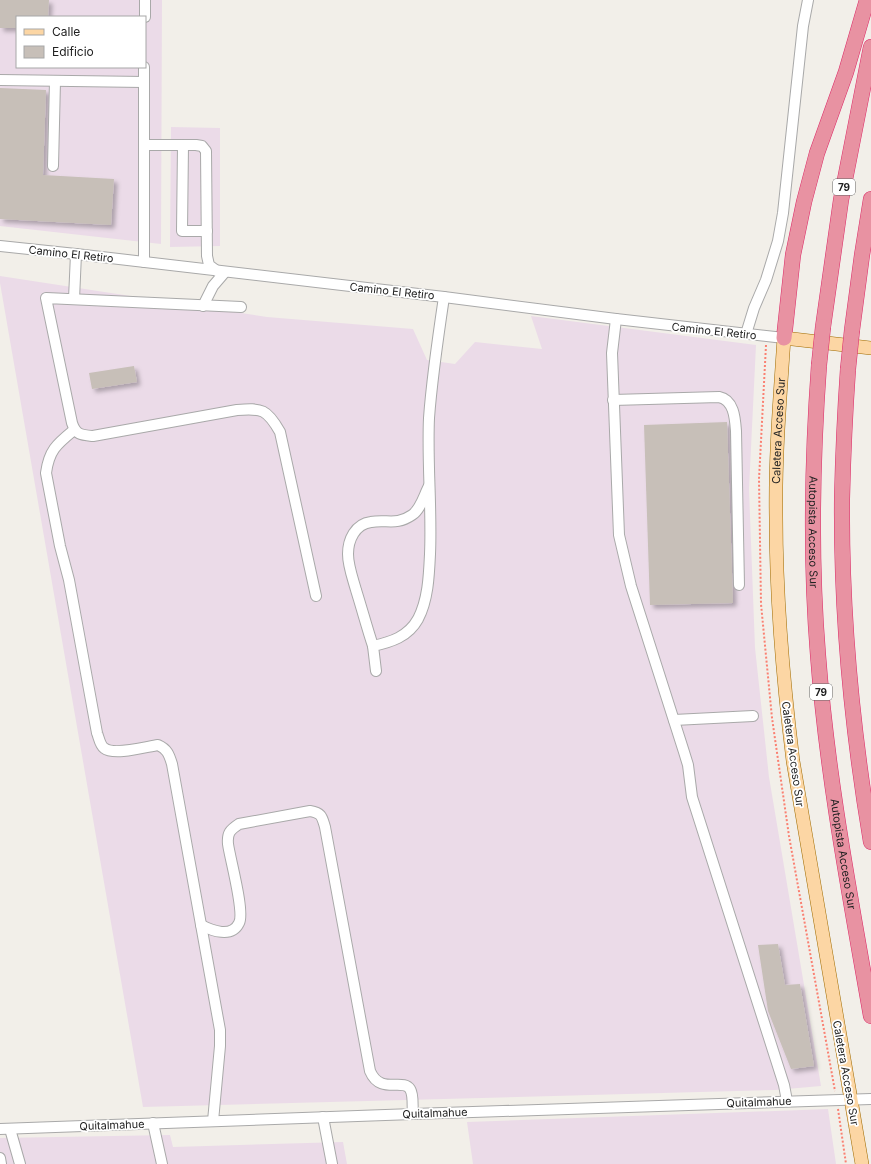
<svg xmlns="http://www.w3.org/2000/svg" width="871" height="1164" font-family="Inter,sans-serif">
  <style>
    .industrial { fill: #ebdbe8; fill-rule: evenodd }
    .building { fill: #c7bfb8; filter: url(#shadow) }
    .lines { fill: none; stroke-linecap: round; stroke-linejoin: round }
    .minor-casing { stroke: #a9a9a9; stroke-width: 12 }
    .major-casing { stroke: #a06b00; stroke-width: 14 }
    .highway-casing { stroke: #dc2a67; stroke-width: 16 }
    .path { stroke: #fa8072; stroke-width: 2; stroke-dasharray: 2 2; stroke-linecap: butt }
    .minor { stroke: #fff; stroke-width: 10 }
    .major { stroke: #fcd6a4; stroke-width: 13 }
    .highway { stroke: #e892a2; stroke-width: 15 }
    .highway-bridge-casing { stroke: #dc2a67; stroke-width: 16; stroke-linecap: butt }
    .highway-bridge { stroke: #e892a2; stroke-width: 15 }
    .labels { text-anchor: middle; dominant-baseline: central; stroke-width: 3.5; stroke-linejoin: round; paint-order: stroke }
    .shield { fill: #fff; stroke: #646464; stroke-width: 1 }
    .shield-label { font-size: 10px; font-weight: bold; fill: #222 }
    .street-label { font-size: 11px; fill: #222; stroke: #fff }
  </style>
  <defs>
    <filter id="shadow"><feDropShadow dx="3.5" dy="3.5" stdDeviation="2" flood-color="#0004"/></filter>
  </defs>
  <rect width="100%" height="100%" fill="#f2efe9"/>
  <g class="industrial">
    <path d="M 0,0 L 162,0 L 161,244 L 0,226 ZM 17,17 L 145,17 L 145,67 L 17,67 Z"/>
    <path d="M 171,127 L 220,128 L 220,246 L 170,247 Z"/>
    <path d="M 0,276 L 267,317 L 413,329 L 427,360 L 455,364 L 475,342 L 542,349 L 531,316 L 756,345 L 749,489 L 755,648 L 769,777 L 821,1086 L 775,1090 L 143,1107 L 0,283 Z"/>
    <path d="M 828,1109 L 836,1164 L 473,1164 L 467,1122 Z"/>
    <path d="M 170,1135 L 173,1147 L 343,1142 L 347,1164 L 0,1164 L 0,1138 Z"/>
  </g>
  <g class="building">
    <path d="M 0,0 L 49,0 L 48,17 L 17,17 L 17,28 L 0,28 Z"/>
    <path d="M 0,88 L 46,90 L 43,175 L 114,179 L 111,225 L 0,219 Z"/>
    <path d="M 134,366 L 137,382 L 92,389 L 89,373 Z"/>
    <path d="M 727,422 L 733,603 L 650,605 L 644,425 Z"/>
    <path d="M 778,944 L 785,985 L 800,984 L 814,1066 L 791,1069 L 768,1011 L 758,945 Z"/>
  </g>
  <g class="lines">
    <g class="minor-casing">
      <g id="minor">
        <path d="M 145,17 L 145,0"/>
        <path d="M 0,80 L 144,82"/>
        <path d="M 144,145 L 196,145 L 202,146 L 206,151 L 207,256 L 209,265 L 217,271"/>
        <path d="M 183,145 L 182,231 L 207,231"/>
        <path d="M 53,166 L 55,81"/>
        <path d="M 0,246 L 76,254 L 444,297 L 616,319 L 784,338"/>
        <path d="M 144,262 L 144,67"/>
        <path d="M 74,299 L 76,254"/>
        <path d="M 203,306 L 213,286 L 225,272"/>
        <path d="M 241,307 L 46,298 L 72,423 C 76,435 81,435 93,436 L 237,410 C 262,408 267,409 280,432 L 316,596"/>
        <path d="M 616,319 L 612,353 L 619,535 L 631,586 L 684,752 L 688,765 L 692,797 L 784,1085 L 787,1101"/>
        <path d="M 746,334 L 754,308 L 766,280 L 778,241 L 783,213 L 803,26 L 808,0"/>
        <path d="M 613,400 L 719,397 C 734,400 735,418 736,431 L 739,585"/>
        <path d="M 74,430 C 57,444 49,450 46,473 L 60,546 L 69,580 L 97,733 C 99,738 100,745 104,748 C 114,756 145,747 158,745 C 167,749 169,754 172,764 L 220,1030 L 220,1046 L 213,1121"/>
        <path d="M 373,646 C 367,628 362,609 356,590 C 353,579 348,566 348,554 C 348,540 355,524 371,522 C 387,519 396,526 412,515 C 421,509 424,495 429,486"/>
        <path d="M 376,671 L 373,646 C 391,642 408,637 418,619 C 428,600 429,576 430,554 C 432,509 427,463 429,418 C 432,377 438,337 444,297"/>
        <path d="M 674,720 L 753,716"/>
        <path d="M 201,925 C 212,931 232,938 239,923 C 245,912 230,859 228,844 C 227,833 230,830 239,824 L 310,811 C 322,813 322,817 325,827 L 370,1071 C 380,1095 403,1078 410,1089 C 414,1095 412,1107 413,1114"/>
        <path d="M 323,1117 L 332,1164"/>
        <path d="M 153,1123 L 162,1164"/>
        <path d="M 0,1129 L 413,1114 L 871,1099"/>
        <path d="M 10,1129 L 20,1164"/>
        <path d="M 0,1158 L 1,1164"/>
      </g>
    </g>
    <g class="major-casing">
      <g id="major">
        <path id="s1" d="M 862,1164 L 793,761 C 783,680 776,598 776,517 C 775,457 780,398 784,338 L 871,348"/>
      </g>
    </g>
    <g class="highway-casing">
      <g id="highway">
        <path d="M 823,327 L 841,200 L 871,47"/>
        <path d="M 852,330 L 862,255 L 871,199"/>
        <path d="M 784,338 L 793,255 L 804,202 L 817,153 L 846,72 L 867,0"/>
        <path id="s2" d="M 819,365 C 812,462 810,558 818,655 C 827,776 850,896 871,1016"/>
        <path d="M 848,369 C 845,412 843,456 842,499 C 841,614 852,729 871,842"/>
      </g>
    </g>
    <g class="path">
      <path d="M 766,345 L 759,479 L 761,604 L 772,718 L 789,836 L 835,1091"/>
      <path d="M 838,1109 L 846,1164"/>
    </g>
    <use href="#minor" class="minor"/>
    <use href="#major" class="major"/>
    <use href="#highway" class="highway"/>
    <g class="highway-bridge-casing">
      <g id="highway-bridge">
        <path d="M 819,365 L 823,327"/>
        <path d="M 848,369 L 852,330"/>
      </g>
    </g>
    <use href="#highway-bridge" class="highway-bridge"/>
  </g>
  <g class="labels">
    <g class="shield">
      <rect x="833" y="179" width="22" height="16" rx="3"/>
      <rect x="810" y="684" width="22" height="16" rx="3"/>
    </g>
    <g class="shield-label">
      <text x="844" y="187">79</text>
      <text x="821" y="692">79</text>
    </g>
    <g class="street-label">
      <text transform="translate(71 254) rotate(6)">Camino El Retiro</text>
      <text transform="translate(392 291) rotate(6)">Camino El Retiro</text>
      <text transform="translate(714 331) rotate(6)">Camino El Retiro</text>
      <text stroke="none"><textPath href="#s1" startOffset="740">Caletera Acceso Sur</textPath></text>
      <text stroke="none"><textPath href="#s2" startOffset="167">Autopista Acceso Sur</textPath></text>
      <text transform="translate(793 754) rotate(82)">Caletera Acceso Sur</text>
      <text stroke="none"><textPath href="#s2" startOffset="491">Autopista Acceso Sur</textPath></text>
      <text transform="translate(846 1073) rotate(80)">Caletera Acceso Sur</text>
      <text transform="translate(759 1102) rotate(-2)">Quitalmahue</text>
      <text transform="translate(435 1113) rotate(-2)">Quitalmahue</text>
      <text transform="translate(112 1125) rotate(-2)">Quitalmahue</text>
    </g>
  </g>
  <rect x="16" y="16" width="130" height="52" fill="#ffffff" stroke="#a7a7a7"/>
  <rect x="24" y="29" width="20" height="6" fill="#fcd6a4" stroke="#a7a7a7"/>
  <text x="52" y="36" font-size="12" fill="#222222">Calle</text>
  <rect x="24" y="46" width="20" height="12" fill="#c7bfb8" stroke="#a7a7a7"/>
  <text x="52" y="56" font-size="12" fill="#222222">Edificio</text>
</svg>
